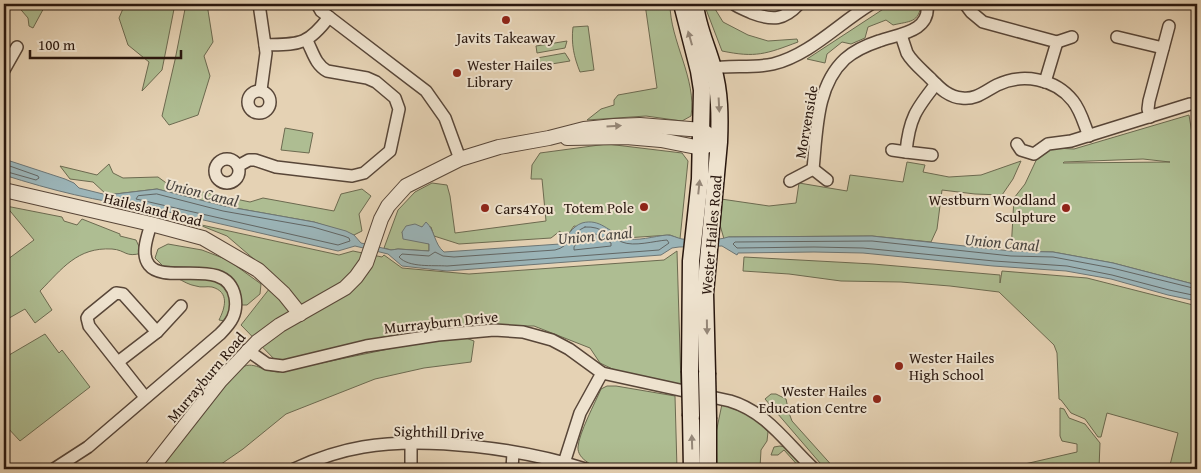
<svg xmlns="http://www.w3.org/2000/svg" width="1201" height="473" font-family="'Gentium Book Plus',serif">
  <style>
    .green { fill: #aebd92; stroke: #6c6a50; fill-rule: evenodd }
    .water { fill: #9bb5b9; stroke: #6d7675 }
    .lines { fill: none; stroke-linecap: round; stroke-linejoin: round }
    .shore { stroke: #626664; stroke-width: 1 }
    .minor-casing { stroke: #584638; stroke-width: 14 }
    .tertiary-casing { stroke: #584638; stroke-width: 16 }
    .secondary-casing { stroke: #29170e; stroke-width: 19 }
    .minor { stroke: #eee2ce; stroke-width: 11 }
    .tertiary { stroke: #eee2ce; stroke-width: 14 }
    .secondary { stroke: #eee2ce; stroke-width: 16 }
    .secondary-bridge-casing { stroke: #29170e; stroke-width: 19; stroke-linecap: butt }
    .secondary-bridge { stroke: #eee2ce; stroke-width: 16 }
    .oneway { fill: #958778 }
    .poi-dot { fill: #8f2418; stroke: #eee2ce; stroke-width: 2 }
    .labels { text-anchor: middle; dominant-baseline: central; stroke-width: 4; stroke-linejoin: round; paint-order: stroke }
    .poi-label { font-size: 15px; fill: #29170e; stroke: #eee2ce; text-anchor: start }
    .street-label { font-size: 15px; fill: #29170e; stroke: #eee2ce }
    .water-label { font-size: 16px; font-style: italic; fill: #4b4641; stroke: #eee2ce }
  </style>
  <rect width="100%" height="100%" fill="#e5d2b4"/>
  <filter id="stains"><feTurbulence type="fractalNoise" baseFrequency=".004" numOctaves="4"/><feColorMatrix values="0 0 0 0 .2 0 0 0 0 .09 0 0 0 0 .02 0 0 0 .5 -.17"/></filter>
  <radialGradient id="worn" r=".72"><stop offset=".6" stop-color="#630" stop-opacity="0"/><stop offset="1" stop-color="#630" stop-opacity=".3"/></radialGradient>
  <g class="green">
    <path d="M 16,4 L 46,4 L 33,28 L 29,26 L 28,18 Z"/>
    <path d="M 125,4 L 175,4 L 162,70 L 142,91 L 149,62 L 128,45 L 119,18 Z"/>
    <path d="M 186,4 L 207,4 L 213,42 L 204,56 L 210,76 L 198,115 L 169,125 L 162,116 L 175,60 Z"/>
    <path d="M 645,4 L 670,4 C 670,41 697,79 691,116 L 682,121 L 646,116 L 587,120 L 601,109 L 614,105 L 614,100 L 618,95 L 657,88 Z"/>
    <path d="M 704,4 L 712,4 L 723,22 L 748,35 L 768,41 L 797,39 L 798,42 C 766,54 756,58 722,51 Z"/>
    <path d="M 891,4 L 921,4 C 919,23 910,21 893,25 L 886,20 L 868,27 L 865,38 L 851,44 L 842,42 L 827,54 L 825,63 L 807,59 Z"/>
    <path d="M 588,26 L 594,70 L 580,72 C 574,57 571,44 573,27 Z"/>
    <path d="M 567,41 L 565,48 L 537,53 L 536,46 Z"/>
    <path d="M 565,53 L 570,61 L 539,66 L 537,58 Z"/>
    <path d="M 1189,115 L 1194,146 L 1197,146 L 1197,285 L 1113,263 L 1053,252 L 1011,251 L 1014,198 L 1025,184 L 1040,152 L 1054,148 L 1074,149 ZM 1143,159 L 1170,162 L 1063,163 L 1064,162 Z"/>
    <path d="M 285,128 L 313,133 L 309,153 L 281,150 Z"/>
    <path d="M 607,144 L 682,153 L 688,161 L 680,239 L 670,235 L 625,238 L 616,233 L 574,226 L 567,236 L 560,234 L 560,231 L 551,238 L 459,244 L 434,236 L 431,227 L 422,227 L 402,232 L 403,235 L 429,244 L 429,251 L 398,249 L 391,250 L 384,248 L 398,210 L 415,192 L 432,183 L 447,185 L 450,196 L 455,233 L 546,221 L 542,179 L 531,179 L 532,165 L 540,153 Z"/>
    <path d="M 1021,161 L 1013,179 L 1002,195 L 975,194 L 942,190 L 937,229 L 931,242 L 872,236 L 729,237 L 724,239 L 718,218 L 721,199 L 769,206 L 796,203 L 799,183 L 847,191 L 850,175 L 903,182 L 907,162 L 925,165 L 923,172 L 949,177 L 981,175 Z"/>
    <path d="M 109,164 L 113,173 L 123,178 L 158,177 L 169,185 L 250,202 L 263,198 L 334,211 L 341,194 L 362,189 L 371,196 L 359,214 L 362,231 L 354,235 L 314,222 L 224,206 L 157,189 L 107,195 L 93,182 L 70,179 L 60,166 L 97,175 Z"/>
    <path d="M 6,206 L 62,217 L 64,221 L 77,225 L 82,219 L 120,234 L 120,236 L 136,240 L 142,253 C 125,258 126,250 112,249 C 77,247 62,269 40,291 L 52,310 L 35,323 L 25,309 L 4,321 L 4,262 L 34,240 Z"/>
    <path d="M 197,224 L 339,255 L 353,251 L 382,257 L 384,255 L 402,268 L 469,274 L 664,260 L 677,251 L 681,385 L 623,374 L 600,363 L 590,348 L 534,326 L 488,326 L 278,363 L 241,325 L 277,279 L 227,236 Z"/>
    <path d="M 168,244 L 202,250 L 228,260 L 261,284 L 260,294 L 247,305 L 242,305 L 239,293 L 231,277 L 202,268 L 163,266 L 155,258 L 158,249 Z"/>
    <path d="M 744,257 L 873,264 L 1000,275 L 1000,283 L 1002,271 L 1087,278 L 1197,306 L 1197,469 L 1169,469 L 1178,433 L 1107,413 L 1101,437 L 1098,437 L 1085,419 L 1071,413 L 1061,400 L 1059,399 L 1057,353 L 1054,345 L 999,292 L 950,286 L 901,282 L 841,281 L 789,274 L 743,271 Z"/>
    <path d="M 177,278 C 195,279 221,275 229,295 C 232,305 230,313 225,321 L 219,320 C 225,308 230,292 212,287 C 207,286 201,288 196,286 C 189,285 183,281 177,278 Z"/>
    <path d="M 45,334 L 59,353 L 62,350 L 90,387 L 20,441 L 6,426 L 4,408 L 4,358 Z"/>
    <path d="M 466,338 L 474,341 L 471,362 L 424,368 L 375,379 L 286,414 L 243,449 L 214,469 L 158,469 L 232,375 C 251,356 256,370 278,372 L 422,342 Z"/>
    <path d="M 607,386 L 616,386 L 675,396 L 677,469 C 654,469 629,472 607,469 C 596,468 577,460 578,447 C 579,433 595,403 601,389 Z"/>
    <path d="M 771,394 L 776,394 L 786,399 L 789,413 L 792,421 L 835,469 L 827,469 L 820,463 L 765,399 Z"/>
    <path d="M 722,404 L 754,417 L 768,432 L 767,441 L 761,450 L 760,468 L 717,469 L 716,433 Z"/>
    <path d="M 1060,408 L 1064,409 L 1069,418 L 1085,424 L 1100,443 L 1099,468 L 1079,466 L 1048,469 L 1003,469 L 1077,452 L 1077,444 L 1062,441 L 1060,436 Z"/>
    <path d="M 780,446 L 785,447 L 806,469 L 801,469 L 784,450 L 778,455 L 771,455 L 774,447 Z"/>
  </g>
  <path class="water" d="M 4,159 L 65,179 L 74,183 L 79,188 L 107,195 L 157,189 L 224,206 L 314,222 L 346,231 L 354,235 L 361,243 L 391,250 L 398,249 L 429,251 L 429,244 L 403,239 L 402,232 L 406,226 L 415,224 L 422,227 L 426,222 C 435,230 434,244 444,252 L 560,244 C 568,237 571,227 582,223 C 600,218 609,232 624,238 C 637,242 654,236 667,235 C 672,235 677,238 682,239 C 693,240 718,241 728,237 L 872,236 L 1011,251 L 1053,252 L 1113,263 L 1197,285 L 1197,301 L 1168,295 L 1111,279 L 1066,271 L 993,266 L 863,253 L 814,252 L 738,253 L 737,255 L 722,246 L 679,247 L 672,248 L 661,255 L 447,271 L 402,266 L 388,254 L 355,246 L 338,251 L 147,207 C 98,202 51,190 4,175 Z"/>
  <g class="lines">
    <g class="shore">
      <path d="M 4,164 L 38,176 L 39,178 L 36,180 L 4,171"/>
      <path d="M 157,194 L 223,211 L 313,227 L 344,236 L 349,238 L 350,241 L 338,245 L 136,199 L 138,196 Z"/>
      <path d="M 585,227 C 603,226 607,236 622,242 C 634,247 654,241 667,240 L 669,243 L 659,250 L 447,266 C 433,265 409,268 399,257 L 402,254 L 429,256 L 435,252 L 443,256 L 454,257 L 555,250 C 570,247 572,232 585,227 Z"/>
      <path d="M 591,233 L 599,235 L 611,243 L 611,246 L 574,250 L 574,247 L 581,235 Z"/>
      <path d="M 1197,289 L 1112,268 L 1053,257 L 1011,256 L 872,241 L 735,242 L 733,244 L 737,248 L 814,247 L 863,248 L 994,261 L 1067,266 L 1112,275 L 1169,290 L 1197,296"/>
    </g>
    <g class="minor-casing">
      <g id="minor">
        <path d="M 259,4 L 265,45 C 299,44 307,46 329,17"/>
        <path d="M 317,4 L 321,11 L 329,17 L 426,91 L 445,118 L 460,159"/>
        <path d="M 734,4 C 739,8 746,10 752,13 C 773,21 784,20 799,4"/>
        <path d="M 965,4 L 971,12 L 983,22 L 1057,42 L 1045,82"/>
        <path d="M 901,35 C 903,41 905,47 907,53 C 912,62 923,71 930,78 C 940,88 948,97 962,98 C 976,100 985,91 997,85 C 1022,73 1055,78 1073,101 C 1081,111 1084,124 1089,136"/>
        <path d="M 1117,37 L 1163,48"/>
        <path d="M 1057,42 L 1072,37"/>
        <path d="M 708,69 C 728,64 751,69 773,64 C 810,55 839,23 871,4"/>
        <path d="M 4,70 L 17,47"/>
        <path d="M 261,90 L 266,53 L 265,45"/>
        <circle cx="259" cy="102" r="11"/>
        <path d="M 1150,117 L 1148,109 L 1149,101 L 1169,26"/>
        <path d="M 1017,144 L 1021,150 L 1034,154 L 1048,144 L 1071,141 L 1190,104"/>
        <path d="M 892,150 L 906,152"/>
        <path d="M 932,155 L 906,152 C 909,119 916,109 936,84"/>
        <circle cx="227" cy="171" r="12"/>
        <path d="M 238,166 L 249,160 L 255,160 L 276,167 L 352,176 L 364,173 L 390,151 L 399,109 L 395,98 L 376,82 L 367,78 L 327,71 C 315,64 313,52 307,41"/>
        <path d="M 813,169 C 817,131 816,86 845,59 C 855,50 867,45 879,41 C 898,34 931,32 927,4"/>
        <path d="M 790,181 L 813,169 L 827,180"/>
        <path d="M 247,350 L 267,364 L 283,366 L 366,346 L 438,335 L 494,330 L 523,332 L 552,340 L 569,349 L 602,373 L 730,401 C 767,412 787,444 814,469"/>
        <path d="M 118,362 L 157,332 L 181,306"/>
        <path d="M 145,397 L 89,326 L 87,318 L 89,315 L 116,293 L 123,294 L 157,332"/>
        <path d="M 564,463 L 580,413 L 602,373"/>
        <path d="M 54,469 L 88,447 L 220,334 C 231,323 238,314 235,297 C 227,255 165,286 149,265 C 140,254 148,235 151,224"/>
        <path d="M 294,469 C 316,459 339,451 363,447 C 426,436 524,449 585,469"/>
        <path d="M 411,469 L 411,443"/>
        <path d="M 512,469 L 513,453"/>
      </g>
    </g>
    <g class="tertiary-casing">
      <g id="tertiary">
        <path d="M 567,138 L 626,137 L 661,140 L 701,148 L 709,145"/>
        <path d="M 4,190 L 151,224 L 203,238 L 258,270 L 284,294 L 300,314"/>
        <path d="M 151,469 L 220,381 L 257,342 L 280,325 L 345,288 L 356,277 L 366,263 L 381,219 L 388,206 L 406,186 L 460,159 L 499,147 L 549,138 L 584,129 L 614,126 L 640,125 L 702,130 L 719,142"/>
      </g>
    </g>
    <g class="secondary-casing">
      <g id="secondary">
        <path d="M 682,4 L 699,71 L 702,90 L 700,179 L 691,261 L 690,371"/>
        <path d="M 695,4 C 697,26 707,46 713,68 C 720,92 720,117 719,142 L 705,293 L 707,373"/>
        <path d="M 691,416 L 692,469"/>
        <path d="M 708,419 L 708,469"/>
      </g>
    </g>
    <use href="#minor" class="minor"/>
    <use href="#tertiary" class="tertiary"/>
    <use href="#secondary" class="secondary"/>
    <g class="secondary-bridge-casing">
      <g id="secondary-bridge">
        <path d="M 690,371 L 691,416"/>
        <path d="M 707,373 L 708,419"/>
      </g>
    </g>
    <use href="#secondary-bridge" class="secondary-bridge"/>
  </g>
  <defs><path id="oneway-solid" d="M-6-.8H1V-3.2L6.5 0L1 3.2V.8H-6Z" transform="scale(1.25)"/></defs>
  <g class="oneway">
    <use href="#oneway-solid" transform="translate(690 38) rotate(-106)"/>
    <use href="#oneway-solid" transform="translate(719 105) rotate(87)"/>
    <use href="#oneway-solid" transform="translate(614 126) rotate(-4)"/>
    <use href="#oneway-solid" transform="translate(699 187) rotate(-84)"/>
    <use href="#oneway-solid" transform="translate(707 327) rotate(89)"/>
    <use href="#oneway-solid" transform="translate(692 442) rotate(-92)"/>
  </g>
  <g class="poi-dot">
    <circle cx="506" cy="20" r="5"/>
    <circle cx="457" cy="73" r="5"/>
    <circle cx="644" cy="207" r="5"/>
    <circle cx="485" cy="208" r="5"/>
    <circle cx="1066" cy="208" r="5"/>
    <circle cx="899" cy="366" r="5"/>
    <circle cx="877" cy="399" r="5"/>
  </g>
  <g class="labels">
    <g class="poi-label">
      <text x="506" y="37" text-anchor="middle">Javits Takeaway</text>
      <text x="467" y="64">Wester Hailes<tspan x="467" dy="17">Library</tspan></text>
      <text x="1056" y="199" text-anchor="end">Westburn Woodland<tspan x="1056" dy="17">Sculpture</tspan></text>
      <text x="634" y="207" text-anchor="end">Totem Pole</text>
      <text x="495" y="208">Cars4You</text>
      <text x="909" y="357">Wester Hailes<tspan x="909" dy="17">High School</tspan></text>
      <text x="867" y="390" text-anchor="end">Wester Hailes<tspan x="867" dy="17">Education Centre</tspan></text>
    </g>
    <g class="street-label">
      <text transform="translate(806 122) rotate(-80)">Morvenside</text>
      <text transform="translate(153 209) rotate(14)">Hailesland Road</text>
      <text transform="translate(711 235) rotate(-85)">Wester Hailes Road</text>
      <text transform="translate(441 322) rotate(-6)">Murrayburn Drive</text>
      <text transform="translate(206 377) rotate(-50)">Murrayburn Road</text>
      <text transform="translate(439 432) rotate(2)">Sighthill Drive</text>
    </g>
    <g class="water-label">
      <text transform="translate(202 192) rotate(14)">Union Canal</text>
      <text transform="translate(595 235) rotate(-5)">Union Canal</text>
      <text transform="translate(1002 242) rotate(5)">Union Canal</text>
    </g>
  </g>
  <rect width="1201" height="473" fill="none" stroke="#e5d2b4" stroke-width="20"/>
  <rect x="5" y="5" width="1191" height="463" fill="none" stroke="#29170e" stroke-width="2.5"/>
  <rect x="10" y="10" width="1181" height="453" fill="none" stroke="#29170e"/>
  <path d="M30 50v8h151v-8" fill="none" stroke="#29170e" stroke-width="2.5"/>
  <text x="38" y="50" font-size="15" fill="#29170e" stroke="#eee2ce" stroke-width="4" paint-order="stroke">100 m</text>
  <rect width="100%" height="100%" filter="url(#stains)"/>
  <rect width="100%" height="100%" fill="url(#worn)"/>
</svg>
